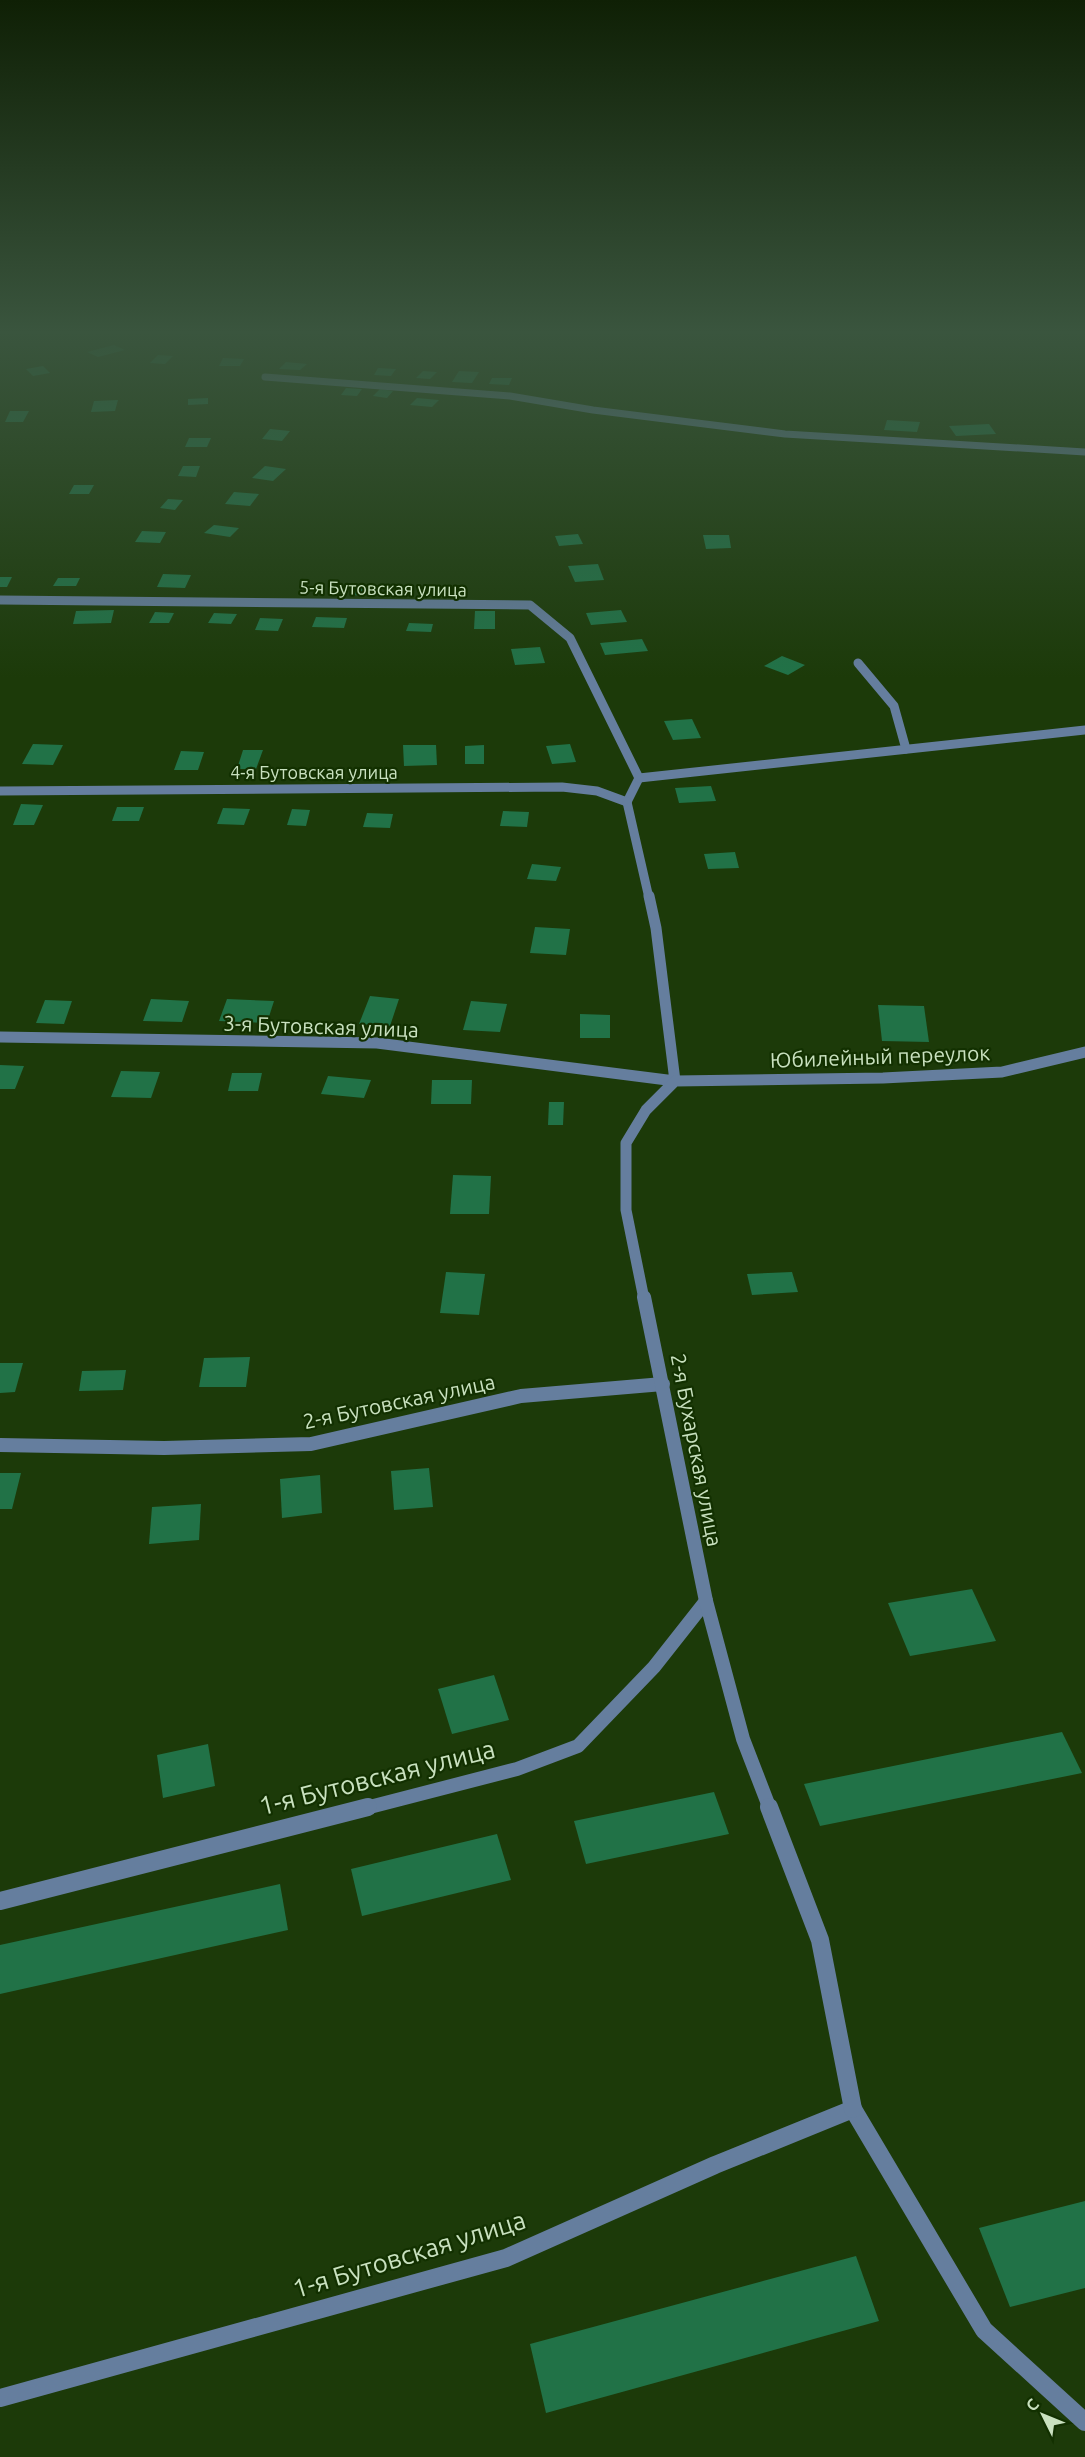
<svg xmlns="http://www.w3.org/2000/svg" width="1085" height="2457" font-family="Ubuntu,sans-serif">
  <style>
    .building { fill: #217247 }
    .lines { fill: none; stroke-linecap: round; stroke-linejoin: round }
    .minor-far4 { stroke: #657e9e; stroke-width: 7 }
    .minor-far3 { stroke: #657e9e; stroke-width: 9 }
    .minor-far2 { stroke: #657e9e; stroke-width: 11 }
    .minor-far1 { stroke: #657e9e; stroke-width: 14 }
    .minor { stroke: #657e9e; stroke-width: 18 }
    .tertiary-far2 { stroke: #657e9e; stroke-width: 11 }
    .tertiary-far1 { stroke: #657e9e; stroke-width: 14 }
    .tertiary { stroke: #657e9e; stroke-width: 18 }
    .labels { text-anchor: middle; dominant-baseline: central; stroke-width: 4.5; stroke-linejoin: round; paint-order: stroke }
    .far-street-label { font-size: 18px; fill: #c9e1bf; stroke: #123000 }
    .street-label { font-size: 21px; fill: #c9e1bf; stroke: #123000 }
    .near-street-label { font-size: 26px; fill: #c9e1bf; stroke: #123000 }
  </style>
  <rect width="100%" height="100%" fill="#1c3a09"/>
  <g class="building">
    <path d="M 114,345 L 125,350 L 98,357 L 87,352 Z"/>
    <path d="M 158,355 L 173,356 L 165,364 L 150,363 Z"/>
    <path d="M 223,358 L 244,359 L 240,366 L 219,366 Z"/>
    <path d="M 286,362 L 307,364 L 300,370 L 279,369 Z"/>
    <path d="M 43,366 L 50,373 L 33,376 L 26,369 Z"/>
    <path d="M 378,368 L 396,369 L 391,376 L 374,375 Z"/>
    <path d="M 423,371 L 437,372 L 430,379 L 416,378 Z"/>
    <path d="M 459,371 L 479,372 L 472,383 L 452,382 Z"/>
    <path d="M 492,378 L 512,378 L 509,385 L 489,384 Z"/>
    <path d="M 346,388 L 362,389 L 357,396 L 341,395 Z"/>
    <path d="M 380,389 L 393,391 L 387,398 L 373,396 Z"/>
    <path d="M 208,398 L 208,404 L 188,405 L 188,399 Z"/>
    <path d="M 417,398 L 439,400 L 432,407 L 410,405 Z"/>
    <path d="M 118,400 L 115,411 L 91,412 L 94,401 Z"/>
    <path d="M 10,411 L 29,411 L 23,422 L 5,422 Z"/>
    <path d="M 887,420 L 920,422 L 917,432 L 884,430 Z"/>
    <path d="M 989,424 L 996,434 L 956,436 L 949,426 Z"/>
    <path d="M 270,429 L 290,431 L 282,441 L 262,439 Z"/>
    <path d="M 189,438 L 211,438 L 207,447 L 185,447 Z"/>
    <path d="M 183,466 L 200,466 L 196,477 L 178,476 Z"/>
    <path d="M 265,466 L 286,469 L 273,481 L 252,478 Z"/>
    <path d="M 74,485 L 94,485 L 89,494 L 69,494 Z"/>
    <path d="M 234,492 L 259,494 L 250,506 L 225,504 Z"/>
    <path d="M 168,499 L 183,500 L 175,510 L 160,508 Z"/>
    <path d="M 214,525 L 239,528 L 230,537 L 204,533 Z"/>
    <path d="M 142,531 L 166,532 L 160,543 L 135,542 Z"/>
    <path d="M 578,534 L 583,544 L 559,546 L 555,536 Z"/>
    <path d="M 703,535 L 729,535 L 731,548 L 706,549 Z"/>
    <path d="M 598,564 L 604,580 L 575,582 L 568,566 Z"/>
    <path d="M 163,574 L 191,575 L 185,588 L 157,587 Z"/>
    <path d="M 0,577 L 12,577 L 7,587 L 0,587 Z"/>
    <path d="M 58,578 L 80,578 L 76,586 L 53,586 Z"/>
    <path d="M 354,586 L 378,587 L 375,596 L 350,595 Z"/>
    <path d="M 114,610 L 111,623 L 73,624 L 76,611 Z"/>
    <path d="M 621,610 L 627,622 L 591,625 L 586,613 Z"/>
    <path d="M 475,611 L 495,611 L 495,629 L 474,629 Z"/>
    <path d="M 155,612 L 174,613 L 169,623 L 149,623 Z"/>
    <path d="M 214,613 L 237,614 L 231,624 L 208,623 Z"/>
    <path d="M 316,617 L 347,618 L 344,628 L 312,627 Z"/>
    <path d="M 260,618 L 283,619 L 278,631 L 255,630 Z"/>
    <path d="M 409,623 L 433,624 L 431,632 L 406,631 Z"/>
    <path d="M 642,639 L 648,651 L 605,655 L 600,643 Z"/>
    <path d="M 540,647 L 545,663 L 515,665 L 511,649 Z"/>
    <path d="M 782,656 L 805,665 L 788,675 L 764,666 Z"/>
    <path d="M 692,719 L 701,738 L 673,740 L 664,721 Z"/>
    <path d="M 33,744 L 63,745 L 53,765 L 22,764 Z"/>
    <path d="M 570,744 L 576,762 L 552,764 L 546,746 Z"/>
    <path d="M 403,745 L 436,745 L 437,765 L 404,766 Z"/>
    <path d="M 484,745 L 484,764 L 465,764 L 465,746 Z"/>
    <path d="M 243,750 L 263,750 L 256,769 L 237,769 Z"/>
    <path d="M 181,751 L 204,752 L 198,770 L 174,770 Z"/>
    <path d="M 711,786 L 716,801 L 679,803 L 675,788 Z"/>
    <path d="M 21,804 L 43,805 L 34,825 L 13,825 Z"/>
    <path d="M 117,807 L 144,807 L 139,821 L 112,821 Z"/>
    <path d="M 223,808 L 250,809 L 244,825 L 217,824 Z"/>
    <path d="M 292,809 L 310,810 L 306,826 L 287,825 Z"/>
    <path d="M 503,811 L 529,812 L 527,827 L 500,826 Z"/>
    <path d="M 367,813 L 393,814 L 390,828 L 363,827 Z"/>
    <path d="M 735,852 L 739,868 L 708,869 L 704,854 Z"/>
    <path d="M 532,864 L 561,867 L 556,881 L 527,879 Z"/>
    <path d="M 535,927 L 570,929 L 566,955 L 530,953 Z"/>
    <path d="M 370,996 L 399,999 L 390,1026 L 359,1024 Z"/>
    <path d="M 151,999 L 189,1001 L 182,1022 L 143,1021 Z"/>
    <path d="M 227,999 L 274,1001 L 267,1023 L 219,1021 Z"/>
    <path d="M 45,1000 L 72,1001 L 64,1024 L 36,1023 Z"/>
    <path d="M 471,1001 L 507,1004 L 500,1032 L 463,1030 Z"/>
    <path d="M 878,1005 L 924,1006 L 929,1042 L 882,1041 Z"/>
    <path d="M 580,1014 L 610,1015 L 610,1038 L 580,1038 Z"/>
    <path d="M 0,1065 L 24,1066 L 15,1089 L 0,1089 Z"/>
    <path d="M 121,1071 L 160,1072 L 151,1098 L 111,1097 Z"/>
    <path d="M 232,1073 L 262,1073 L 258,1091 L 228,1091 Z"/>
    <path d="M 328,1076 L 371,1080 L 364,1098 L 321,1094 Z"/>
    <path d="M 432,1080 L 472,1080 L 471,1104 L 431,1104 Z"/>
    <path d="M 549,1102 L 564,1102 L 563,1125 L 548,1125 Z"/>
    <path d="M 453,1175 L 491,1176 L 489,1214 L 450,1214 Z"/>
    <path d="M 446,1272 L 485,1274 L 479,1315 L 440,1313 Z"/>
    <path d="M 792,1272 L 798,1292 L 752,1295 L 747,1274 Z"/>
    <path d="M 250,1357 L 246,1387 L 199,1387 L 204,1358 Z"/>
    <path d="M 0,1363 L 23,1363 L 15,1392 L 0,1393 Z"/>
    <path d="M 126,1370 L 123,1390 L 79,1391 L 82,1371 Z"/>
    <path d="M 429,1468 L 433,1507 L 394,1510 L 391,1471 Z"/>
    <path d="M 0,1473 L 21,1473 L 12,1509 L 0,1509 Z"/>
    <path d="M 320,1475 L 322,1513 L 282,1518 L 280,1479 Z"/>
    <path d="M 201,1504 L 199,1540 L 149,1544 L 152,1507 Z"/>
    <path d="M 972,1589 L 996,1641 L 910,1656 L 888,1603 Z"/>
    <path d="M 494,1675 L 509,1720 L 452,1734 L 438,1689 Z"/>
    <path d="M 1062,1732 L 1082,1773 L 820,1826 L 804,1784 Z"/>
    <path d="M 208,1744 L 215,1786 L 163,1798 L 157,1755 Z"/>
    <path d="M 714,1792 L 729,1834 L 586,1864 L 574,1821 Z"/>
    <path d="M 497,1834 L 511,1880 L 362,1916 L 351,1869 Z"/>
    <path d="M 280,1884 L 288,1930 L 0,1994 L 0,1945 Z"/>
    <path d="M 1085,2201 L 1085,2288 L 1010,2307 L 979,2228 Z"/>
    <path d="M 856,2256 L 879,2321 L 546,2413 L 530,2344 Z"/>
  </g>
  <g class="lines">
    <path class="minor-far4" d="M 265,377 L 510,396 L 593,410 L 785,434 L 1085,452"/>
    <g class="minor-far3">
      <path d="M 0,600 L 530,605 L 570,638 L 639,778 L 627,802"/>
      <path d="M 858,663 L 894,706 L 906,749"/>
      <path d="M 639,778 L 1085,730"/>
      <path d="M 0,791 L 562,787 L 597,791 L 627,802"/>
      <path d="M 627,802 L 649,898"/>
    </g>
    <path class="minor-far2" d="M 0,1037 L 377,1043 L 675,1081 L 656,928 L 649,896"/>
    <g class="minor-far1">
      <path d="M 0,1445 L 164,1448 L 311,1444 L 521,1396 L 663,1384"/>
      <path d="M 362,1809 L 517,1769 L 578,1746 L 654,1667 L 706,1601"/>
    </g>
    <g class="minor">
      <path d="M 0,1901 L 368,1807"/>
      <path d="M 0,2398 L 506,2258 L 715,2165 L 853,2109 L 984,2330 L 1085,2422"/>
    </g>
    <path class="tertiary-far2" d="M 644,1299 L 626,1210 L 626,1143 L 646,1110 L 675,1081 L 883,1078 L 1002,1072 L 1085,1052"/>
    <path class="tertiary-far1" d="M 644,1297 L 706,1601 L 743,1739 L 770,1809"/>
    <path class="tertiary" d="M 769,1807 L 820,1940 L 853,2109"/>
  </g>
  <linearGradient id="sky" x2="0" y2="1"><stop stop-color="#0f2005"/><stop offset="0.49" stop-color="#3a553e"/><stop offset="1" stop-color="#3a553e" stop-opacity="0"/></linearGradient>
  <rect width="1085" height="678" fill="url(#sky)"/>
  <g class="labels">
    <g class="far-street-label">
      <text transform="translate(383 588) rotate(1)">5-я Бутовская улица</text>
      <text x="314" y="772">4-я Бутовская улица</text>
    </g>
    <g class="street-label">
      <text transform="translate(321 1026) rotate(2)">3-я Бутовская улица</text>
      <text transform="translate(880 1056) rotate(-2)">Юбилейный переулок</text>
      <text transform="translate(399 1401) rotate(-12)">2-я Бутовская улица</text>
      <text transform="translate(697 1450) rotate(79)">2-я Бухарская улица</text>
    </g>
    <g class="near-street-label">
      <text transform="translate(377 1777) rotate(-14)">1-я Бутовская улица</text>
      <text transform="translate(409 2254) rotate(-17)">1-я Бутовская улица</text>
    </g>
  </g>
  <g transform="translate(1043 2415) rotate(313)" stroke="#123000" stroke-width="4.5" paint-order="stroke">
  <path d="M0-4.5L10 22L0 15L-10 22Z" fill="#c9e1bf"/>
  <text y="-9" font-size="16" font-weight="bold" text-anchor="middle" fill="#c9e1bf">С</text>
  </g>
</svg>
